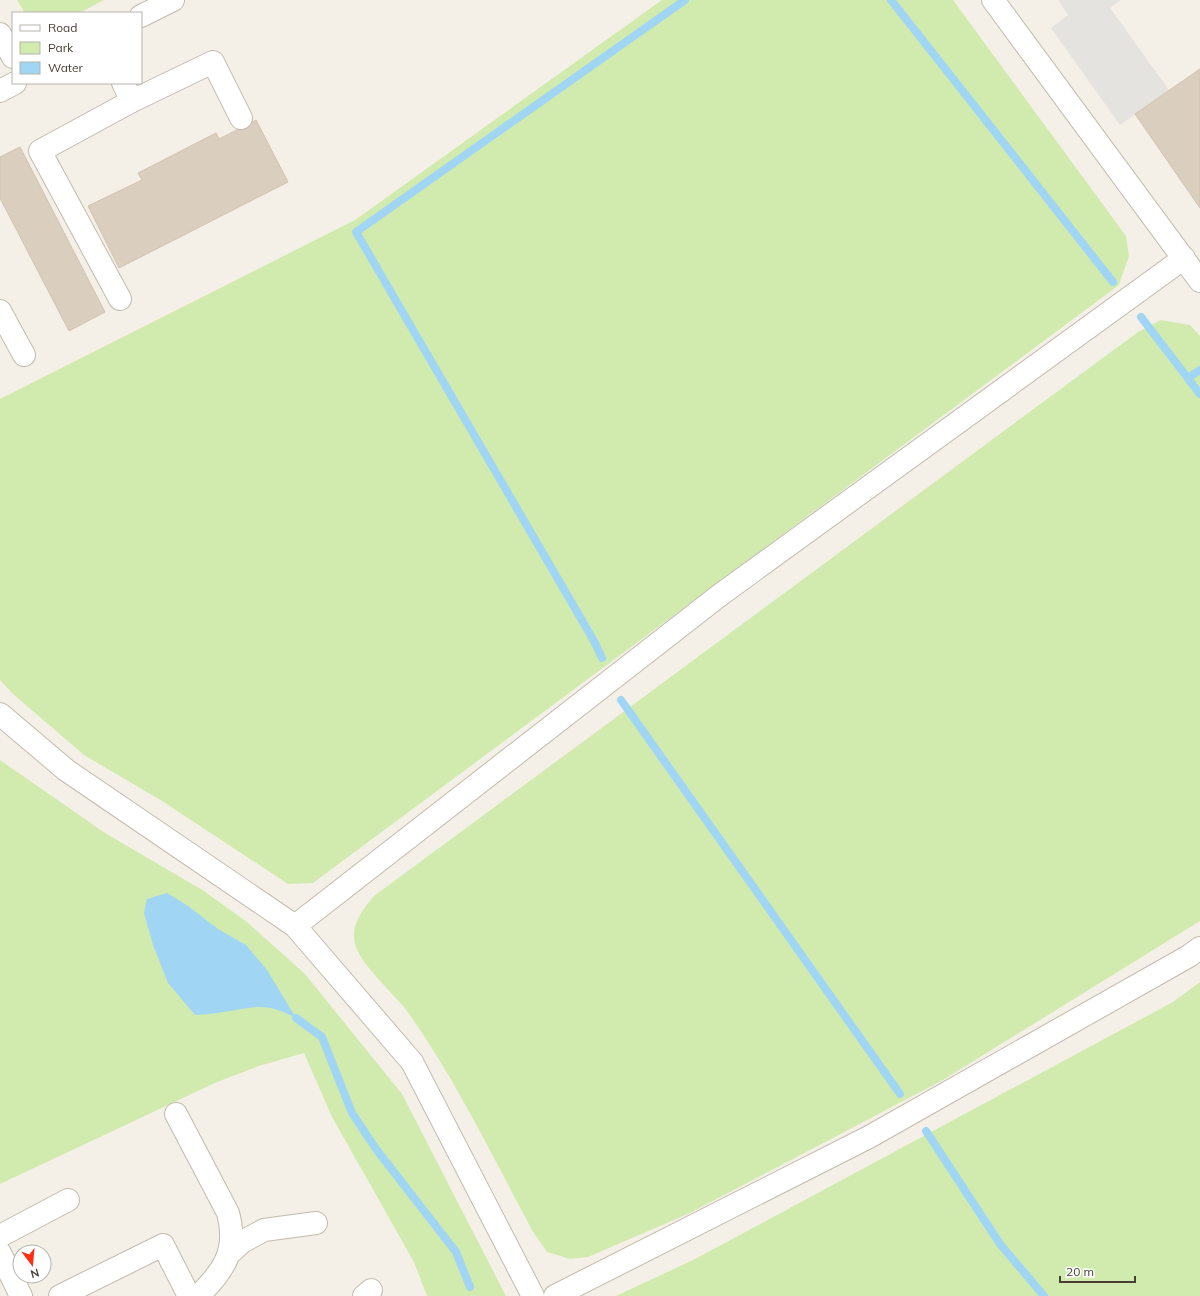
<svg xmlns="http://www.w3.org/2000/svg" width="1200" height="1296" font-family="Mulish,sans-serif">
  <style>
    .green { fill: #d1ebae }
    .parking { fill: #e5e3df }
    .water { fill: #a0d5f4 }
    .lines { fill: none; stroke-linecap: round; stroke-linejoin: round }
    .stream { stroke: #a0d5f4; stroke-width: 8 }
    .building { fill: #dacebf; stroke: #d2c3af }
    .minor-casing { stroke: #c3baac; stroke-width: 24 }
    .minor { stroke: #fff; stroke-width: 22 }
  </style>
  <rect width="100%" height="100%" fill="#f4f0e7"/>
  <g class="green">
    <path d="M 17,0 L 104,0 L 79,13 L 25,13 Z"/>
    <path d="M 662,0 L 953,0 L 1126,236 L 1129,256 L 1119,285 L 313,883 L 288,884 L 162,801 L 84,755 L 13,694 L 0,680 L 0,399 L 355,220 Z"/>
    <path d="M 1161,320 L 1190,325 L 1200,336 L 1200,921 L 943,1080 L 690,1213 L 588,1257 L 570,1259 L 547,1252 L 533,1232 C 493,1157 456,1080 407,1011 C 393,992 355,961 354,938 C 353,921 364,908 374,896 L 1138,332 Z"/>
    <path d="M 0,760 L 105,833 L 204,891 L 247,922 L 305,974 L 402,1094 L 506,1296 L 427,1296 L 414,1262 L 332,1117 L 304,1053 L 259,1066 L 217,1082 L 0,1184 Z"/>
    <path d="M 1200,982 L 1200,1296 L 616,1296 L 695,1259 L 1173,1002 Z"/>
  </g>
  <path class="parking" d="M 1058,0 L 1121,0 L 1110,8 L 1169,90 L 1120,125 L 1051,28 L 1068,15 Z"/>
  <path class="water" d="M 167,893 L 188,906 L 218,929 L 246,945 L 267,970 L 296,1018 C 265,1002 255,1007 223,1012 C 214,1014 204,1014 195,1015 L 168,983 L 153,945 L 144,913 L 147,899 Z"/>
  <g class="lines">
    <g class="stream">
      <path d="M 891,0 L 1113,282"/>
      <path d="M 1141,317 L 1200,394"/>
      <path d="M 1188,378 L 1200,370"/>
      <path d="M 602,658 L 594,641 L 356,232 L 685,0"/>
      <path d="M 621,700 L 900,1094"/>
      <path d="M 296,1018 L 322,1037 L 352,1113 L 376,1149 L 456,1252 L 470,1287"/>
      <path d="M 926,1131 L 1000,1244 L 1044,1296"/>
    </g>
  </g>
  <g class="building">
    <path d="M 1200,69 L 1200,208 L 1135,114 Z"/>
    <path d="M 256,120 L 288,182 L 119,268 L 88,206 L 142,180 L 138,173 L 216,133 L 219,139 Z"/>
    <path d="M 20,147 L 105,312 L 69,331 L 0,198 L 0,157 Z"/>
  </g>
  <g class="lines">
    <g class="minor-casing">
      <g id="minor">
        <path d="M 993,0 L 1200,281"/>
        <path d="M 141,16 L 173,0"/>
        <path d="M 0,34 L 13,57"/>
        <path d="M 123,83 L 132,101"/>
        <path d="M 0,91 L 15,83"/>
        <path d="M 120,299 L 40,151 L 132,101 L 213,62 L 241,118"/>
        <path d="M 0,311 L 24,355"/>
        <path d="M 0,714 L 66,770 L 295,926 L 412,1062 L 533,1296"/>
        <path d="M 295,926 L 720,595 L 1184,258"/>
        <path d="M 176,1114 L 228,1213 C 238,1250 224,1271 198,1296"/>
        <path d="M 0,1236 L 68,1200"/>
        <path d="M 231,1252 L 242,1242 L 264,1230 L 316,1223"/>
        <path d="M 0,1253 L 21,1296"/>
        <path d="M 60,1296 L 163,1245 L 189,1296"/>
        <path d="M 364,1296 L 371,1290"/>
        <path d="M 555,1296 L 869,1137 L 1189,956 L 1200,948"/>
      </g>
    </g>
    <use href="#minor" class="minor"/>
  </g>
  <rect x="12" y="12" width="130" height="72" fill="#ffffff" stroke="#b6b3ae"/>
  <rect x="20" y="25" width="20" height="6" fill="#ffffff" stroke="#b6b3ae"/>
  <text x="48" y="32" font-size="12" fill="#484035">Road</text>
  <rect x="20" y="42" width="20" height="12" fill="#d1ebae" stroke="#b6b3ae"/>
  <text x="48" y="52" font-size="12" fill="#484035">Park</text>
  <rect x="20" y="62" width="20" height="12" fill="#a0d5f4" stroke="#b6b3ae"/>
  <text x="48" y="72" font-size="12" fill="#484035">Water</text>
  <g transform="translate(32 1264) rotate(164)"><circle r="19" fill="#ffffff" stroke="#b6b3ae"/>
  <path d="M0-3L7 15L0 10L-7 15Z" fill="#ff2f13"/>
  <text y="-6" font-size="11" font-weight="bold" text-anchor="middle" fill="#484035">N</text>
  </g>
  <path d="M1060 1276v6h75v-6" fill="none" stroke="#484035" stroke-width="2"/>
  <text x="1066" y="1276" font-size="12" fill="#484035" stroke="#ffffff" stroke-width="3" paint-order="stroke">20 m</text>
</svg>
